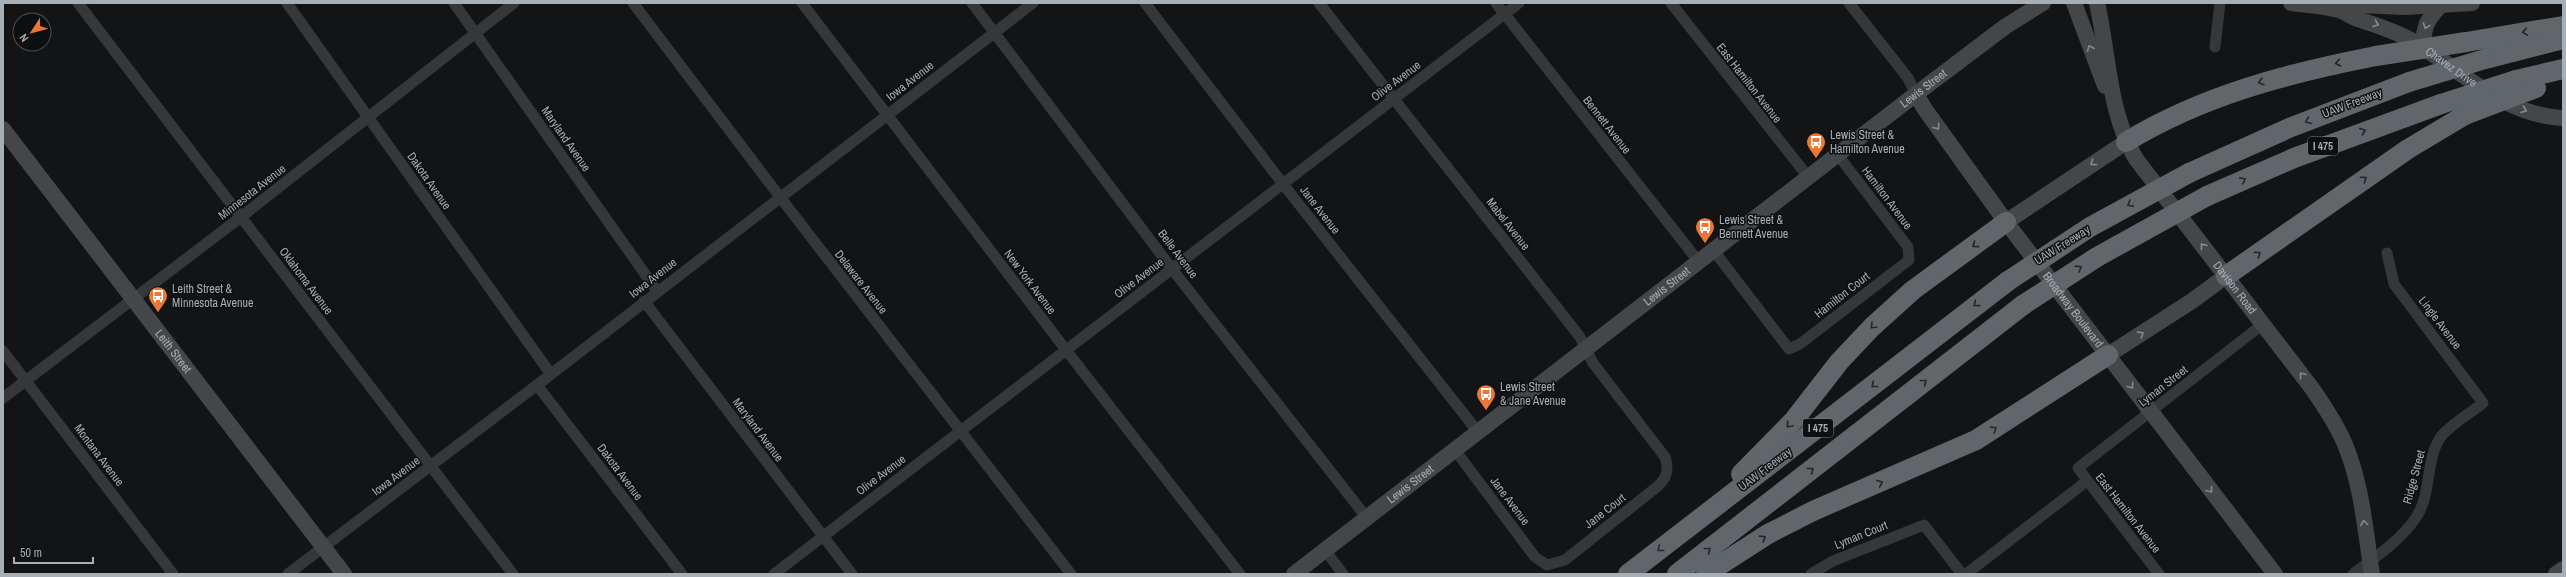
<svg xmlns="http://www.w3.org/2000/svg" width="2566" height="577" font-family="'Archivo Narrow',sans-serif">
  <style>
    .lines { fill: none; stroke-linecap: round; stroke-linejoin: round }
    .street { stroke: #35373a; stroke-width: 11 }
    .secondary { stroke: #43474a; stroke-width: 16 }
    .highway { stroke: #61666b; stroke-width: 20 }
    .highway-bridge { stroke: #61666b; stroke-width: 20 }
    .oneway { stroke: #838b90 }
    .oneway2 { stroke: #232527 }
    .labels { text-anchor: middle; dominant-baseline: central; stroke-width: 3; stroke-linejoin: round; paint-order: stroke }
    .shield { fill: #0e0f10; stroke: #787f84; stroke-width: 1 }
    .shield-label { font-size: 11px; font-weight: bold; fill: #a6afb5 }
    .street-label { font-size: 12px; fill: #a6afb5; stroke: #0e0f10 }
    .poi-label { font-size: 12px; fill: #a6afb5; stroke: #0e0f10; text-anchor: start }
  </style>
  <rect width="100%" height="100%" fill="#131415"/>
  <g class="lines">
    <g class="street">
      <path d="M 78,3 L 513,574"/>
      <path d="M 287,3 L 550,373"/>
      <path d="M 454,3 L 657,291"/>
      <path d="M 633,3 L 780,197 L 1071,574"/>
      <path d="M 802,3 L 1066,350 L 1240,574"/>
      <path d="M 972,3 L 1172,269 L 1367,518"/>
      <path d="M 1145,3 L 1283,184 L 1478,432"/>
      <path d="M 1319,3 L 1580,337 L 1593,363 L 1665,457 C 1669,468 1668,477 1658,486 L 1565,560 L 1547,565 L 1535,557 L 1455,450"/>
      <path d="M 1496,3 L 1699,262"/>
      <path d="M 1671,3 L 1809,178"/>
      <path d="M 1849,3 L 1908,78 L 1916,94"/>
      <path d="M 2215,47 L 2220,3"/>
      <path d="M 1714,251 L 1789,349 L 1800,344 L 1909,260 L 1908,247 L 1838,155"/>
      <path d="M 644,301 L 852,574"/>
      <path d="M 3,351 L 173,574"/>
      <path d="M 537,385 L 682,574"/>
      <path d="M 3,398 L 241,217 L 514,3"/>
      <path d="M 1325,550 L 1343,574"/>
      <path d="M 288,574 L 537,385 L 1033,3"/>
      <path d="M 774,574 L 1519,3"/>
      <path d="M 1811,574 L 1833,561 L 1924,525 L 1962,574"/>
      <path d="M 1966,574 L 2087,481"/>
      <path d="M 2159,574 L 2078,468 L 2263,324"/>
      <path d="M 2353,574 C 2374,558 2400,541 2415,519 C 2432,496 2425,461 2440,438 C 2447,427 2472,412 2483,403 L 2394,284 L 2387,253"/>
    </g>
    <g class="secondary">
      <path d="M 2074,3 L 2105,86"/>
      <path id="s1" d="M 2097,3 C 2109,55 2108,112 2136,159 L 2311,387 C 2323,404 2335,422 2344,442 C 2362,484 2365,529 2372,574"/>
      <path id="s2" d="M 2291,3 C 2306,5 2324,6 2339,10 C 2346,12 2351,17 2358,19 C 2375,25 2392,30 2409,39 C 2460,68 2501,115 2563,118"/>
      <path d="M 2339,10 L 2359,5 L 2405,7 L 2472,3"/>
      <path d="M 2425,50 C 2421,31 2427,19 2440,6"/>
      <path id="s3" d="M 1916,94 L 1924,108 L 2006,222 L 2275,574"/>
      <path id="s4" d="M 3,129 L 344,574"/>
      <path d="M 2006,222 L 2126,142"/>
      <path d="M 2108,355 L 2192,301 L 2226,276"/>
      <path id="s5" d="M 1294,574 L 1916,94 L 2006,26 L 2043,3"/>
      <path d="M 2556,574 L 2563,569"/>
    </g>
    <g class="highway">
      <path d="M 2466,42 L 2563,26"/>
      <path d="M 2485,59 L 2563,39"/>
      <path d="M 2516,80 L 2563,69"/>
      <path d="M 2126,142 C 2203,95 2289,73 2376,56"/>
      <path d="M 2189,173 L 2289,128 L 2409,82"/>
      <path d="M 2207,196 L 2294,158 L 2441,104"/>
      <path d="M 2226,276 L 2408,149 L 2465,115"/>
      <path d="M 1741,474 L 1794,420 L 1839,362 L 1872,327 L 1913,290 L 2006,222"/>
      <path d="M 1628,574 L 2008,281"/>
      <path d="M 1677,574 L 2023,305"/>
      <path d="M 1706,574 L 1768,534 L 1813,511 L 1976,440 L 2108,355"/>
    </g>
    <g class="highway-bridge">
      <path d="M 2376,56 L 2466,42"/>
      <path d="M 2409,82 L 2485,59"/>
      <path d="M 2441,104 L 2516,80"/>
      <path d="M 2465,115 L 2536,88"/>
      <path d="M 2008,281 L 2090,227 L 2189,173"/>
      <path d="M 2023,305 L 2097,257 L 2207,196"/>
    </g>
  </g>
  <defs><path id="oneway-chevron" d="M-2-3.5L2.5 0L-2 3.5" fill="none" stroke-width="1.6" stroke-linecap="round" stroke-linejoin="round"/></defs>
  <g class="oneway">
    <use href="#oneway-chevron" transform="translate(2376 24) rotate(20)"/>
    <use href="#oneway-chevron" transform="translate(2426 26) rotate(110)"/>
    <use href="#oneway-chevron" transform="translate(2090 48) rotate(-112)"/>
    <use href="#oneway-chevron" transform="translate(2524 110) rotate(20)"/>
    <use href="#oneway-chevron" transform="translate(1937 127) rotate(54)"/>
    <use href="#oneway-chevron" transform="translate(2093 163) rotate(146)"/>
    <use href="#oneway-chevron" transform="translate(2203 246) rotate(-128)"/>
    <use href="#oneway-chevron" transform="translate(2141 334) rotate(-32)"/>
    <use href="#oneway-chevron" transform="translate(2302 375) rotate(-128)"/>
    <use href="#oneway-chevron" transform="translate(2131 386) rotate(53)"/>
    <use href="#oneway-chevron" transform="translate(2210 490) rotate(52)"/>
    <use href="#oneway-chevron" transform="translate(2364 523) rotate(-98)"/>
  </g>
  <g class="oneway2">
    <use href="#oneway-chevron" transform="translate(2525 32) rotate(171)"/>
    <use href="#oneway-chevron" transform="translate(2338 63) rotate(169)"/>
    <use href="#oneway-chevron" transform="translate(2261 82) rotate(163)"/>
    <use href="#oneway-chevron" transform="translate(2308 121) rotate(158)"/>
    <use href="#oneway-chevron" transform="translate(2363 131) rotate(-20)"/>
    <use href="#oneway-chevron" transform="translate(2364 179) rotate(-35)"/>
    <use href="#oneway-chevron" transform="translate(2243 180) rotate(-25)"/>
    <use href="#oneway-chevron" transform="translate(2130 204) rotate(151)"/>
    <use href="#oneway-chevron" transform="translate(1975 245) rotate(144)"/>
    <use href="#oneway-chevron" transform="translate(2258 254) rotate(-35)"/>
    <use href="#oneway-chevron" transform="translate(2079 268) rotate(-32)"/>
    <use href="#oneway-chevron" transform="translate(1976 304) rotate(143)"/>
    <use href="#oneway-chevron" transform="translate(1873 326) rotate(137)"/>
    <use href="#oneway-chevron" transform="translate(1924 382) rotate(-38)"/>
    <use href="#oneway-chevron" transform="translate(1874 385) rotate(141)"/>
    <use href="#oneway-chevron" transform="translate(1789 425) rotate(133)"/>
    <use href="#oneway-chevron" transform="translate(1994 429) rotate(-32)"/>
    <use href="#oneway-chevron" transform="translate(1811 470) rotate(-38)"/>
    <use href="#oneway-chevron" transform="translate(1880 483) rotate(-23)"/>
    <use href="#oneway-chevron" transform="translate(1763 538) rotate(-32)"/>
    <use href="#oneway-chevron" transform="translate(1660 549) rotate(142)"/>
    <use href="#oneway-chevron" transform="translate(1708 550) rotate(-38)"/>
  </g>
  <defs>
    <g id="bus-pin" transform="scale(1)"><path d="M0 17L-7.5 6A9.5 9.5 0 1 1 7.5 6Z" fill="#eb7736" stroke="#0e0f10"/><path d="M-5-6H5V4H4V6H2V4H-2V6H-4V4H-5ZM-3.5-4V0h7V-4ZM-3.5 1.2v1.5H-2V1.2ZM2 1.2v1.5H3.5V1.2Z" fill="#fff"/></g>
  </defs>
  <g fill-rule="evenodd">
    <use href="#bus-pin" x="1816" y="142"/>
    <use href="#bus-pin" x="1705" y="227"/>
    <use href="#bus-pin" x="158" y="296"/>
    <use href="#bus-pin" x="1486" y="394"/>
  </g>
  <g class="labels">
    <g class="shield">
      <rect x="2308" y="137" width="30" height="18" rx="3"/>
      <rect x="1803" y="419" width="30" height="18" rx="3"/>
    </g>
    <g class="shield-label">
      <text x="2323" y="146">I 475</text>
      <text x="1818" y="428">I 475</text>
    </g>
    <g class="street-label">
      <text stroke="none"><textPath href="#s2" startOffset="175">Chavez Drive</textPath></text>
      <text transform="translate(910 81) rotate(-38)">Iowa Avenue</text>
      <text transform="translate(1396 81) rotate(-37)">Olive Avenue</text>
      <text transform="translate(1749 83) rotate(52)">East Hamilton Avenue</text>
      <text stroke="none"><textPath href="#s5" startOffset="795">Lewis Street</textPath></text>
      <text transform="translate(2352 103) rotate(-21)">UAW Freeway</text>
      <text transform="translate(1607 125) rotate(52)">Bennett Avenue</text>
      <text transform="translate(566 139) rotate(55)">Maryland Avenue</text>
      <text transform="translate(429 181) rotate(55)">Dakota Avenue</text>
      <text transform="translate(252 192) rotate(-38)">Minnesota Avenue</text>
      <text transform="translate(1887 198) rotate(53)">Hamilton Avenue</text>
      <text transform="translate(1320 210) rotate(52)">Jane Avenue</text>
      <text transform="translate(1508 224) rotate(52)">Mabel Avenue</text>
      <text transform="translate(2062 245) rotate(-32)">UAW Freeway</text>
      <text transform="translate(1178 254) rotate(53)">Belle Avenue</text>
      <text transform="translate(653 278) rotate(-38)">Iowa Avenue</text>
      <text transform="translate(1139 278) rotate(-37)">Olive Avenue</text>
      <text transform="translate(306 281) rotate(53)">Oklahoma Avenue</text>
      <text transform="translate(861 282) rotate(52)">Delaware Avenue</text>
      <text transform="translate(1030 282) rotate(53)">New York Avenue</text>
      <text stroke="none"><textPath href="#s5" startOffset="471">Lewis Street</textPath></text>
      <text stroke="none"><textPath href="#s1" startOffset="324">Davison Road</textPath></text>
      <text transform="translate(1842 295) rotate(-38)">Hamilton Court</text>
      <text stroke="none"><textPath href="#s3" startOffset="267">Broadway Boulevard</textPath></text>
      <text transform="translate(2440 323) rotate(53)">Lingle Avenue</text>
      <text stroke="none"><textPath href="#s4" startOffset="280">Leith Street</textPath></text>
      <text transform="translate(2163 386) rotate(-38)">Lyman Street</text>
      <text transform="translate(758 430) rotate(53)">Maryland Avenue</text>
      <text transform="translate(99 455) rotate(53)">Montana Avenue</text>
      <text transform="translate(1765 469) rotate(-37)">UAW Freeway</text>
      <text transform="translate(620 472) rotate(53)">Dakota Avenue</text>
      <text transform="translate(881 475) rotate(-37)">Olive Avenue</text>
      <text transform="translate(396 476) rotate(-37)">Iowa Avenue</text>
      <text transform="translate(2414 477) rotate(-75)">Ridge Street</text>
      <text stroke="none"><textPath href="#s5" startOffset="147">Lewis Street</textPath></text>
      <text transform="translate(1510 501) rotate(53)">Jane Avenue</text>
      <text transform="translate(1605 511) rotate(-38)">Jane Court</text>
      <text transform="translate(2128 513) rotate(52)">East Hamilton Avenue</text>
      <text transform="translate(1861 535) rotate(-22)">Lyman Court</text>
    </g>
    <g class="poi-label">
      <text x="1830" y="135">Lewis Street &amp;<tspan x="1830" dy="14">Hamilton Avenue</tspan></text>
      <text x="1719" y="220">Lewis Street &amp;<tspan x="1719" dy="14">Bennett Avenue</tspan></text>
      <text x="172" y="289">Leith Street &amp;<tspan x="172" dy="14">Minnesota Avenue</tspan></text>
      <text x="1500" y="387">Lewis Street<tspan x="1500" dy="14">&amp; Jane Avenue</tspan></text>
    </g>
  </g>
  <rect width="2566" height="577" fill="none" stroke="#a6afb5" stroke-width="8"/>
  <g transform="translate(32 32) rotate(234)"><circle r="19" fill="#0e0f10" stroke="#4b4f52"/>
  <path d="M0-3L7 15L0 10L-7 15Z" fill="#eb7736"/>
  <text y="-6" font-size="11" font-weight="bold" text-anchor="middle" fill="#a6afb5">N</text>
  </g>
  <path d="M14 557v6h79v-6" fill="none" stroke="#a6afb5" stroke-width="2"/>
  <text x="20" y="557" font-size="12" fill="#a6afb5" stroke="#0e0f10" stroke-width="3" paint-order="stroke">50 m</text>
</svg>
